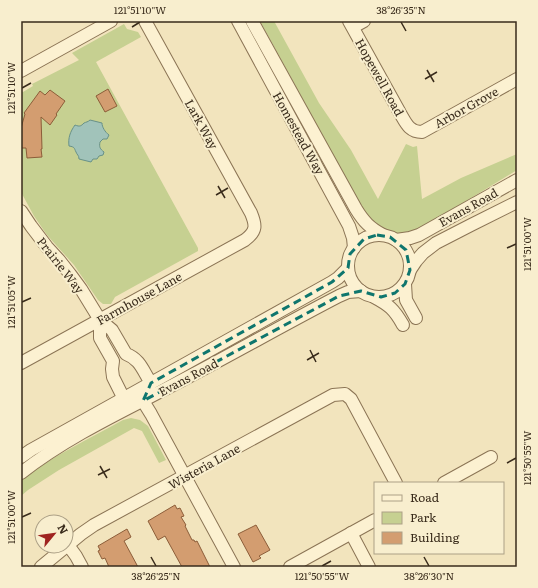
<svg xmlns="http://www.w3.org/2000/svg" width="538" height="588" font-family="Literata,serif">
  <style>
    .green { fill: #c6d091 }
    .water { fill: #a1c3ba; stroke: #689188 }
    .building { fill: #d39d70; stroke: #8c5d39 }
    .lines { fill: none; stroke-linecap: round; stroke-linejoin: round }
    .minor-casing { stroke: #8b7455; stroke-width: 14 }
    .minor { stroke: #fcf1d1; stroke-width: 12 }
    .marked { fill: none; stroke: #0f766e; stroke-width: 3; stroke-dasharray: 8 5; stroke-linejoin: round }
    .ticks { fill: none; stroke: #392b1b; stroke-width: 1.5 }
    .labels { text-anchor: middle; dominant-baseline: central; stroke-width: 4; stroke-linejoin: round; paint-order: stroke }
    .street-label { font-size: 12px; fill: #392b1b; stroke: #f8eece }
    .neatline { fill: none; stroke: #392b1b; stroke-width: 1.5 }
    .ticks-label { font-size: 10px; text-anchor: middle; fill: #392b1b }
  </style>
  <rect width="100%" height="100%" fill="#f2e4bd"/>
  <g class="green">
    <path d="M 260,21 L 274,21 L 319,103 L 351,150 L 378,199 L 406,144 L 413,147 L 417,146 L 422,199 L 461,178 L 517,154 L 517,170 L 453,209 L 416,230 L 404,234 L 396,233 L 382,228 L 369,218 L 360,204 Z"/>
    <path d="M 124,24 L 127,29 L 138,32 L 141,37 L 96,62 L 198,248 L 198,251 L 115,297 L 111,304 L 103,304 L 98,300 L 74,265 L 47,235 L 34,216 L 21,192 L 21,91 L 23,92 L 33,86 L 32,84 L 79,60 L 72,53 Z"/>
    <path d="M 131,418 L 140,420 L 148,426 L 166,460 L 159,463 L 142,431 L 134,428 L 59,470 L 28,490 L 21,496 L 21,480 C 52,456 89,439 123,420 Z"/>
  </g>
  <path class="water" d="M 90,120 L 102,123 C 102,127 105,132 109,135 L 107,139 L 103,139 L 100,142 C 99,147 100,149 104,152 L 103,155 L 99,156 L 97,159 L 93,159 L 91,162 L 79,159 C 79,155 77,155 76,152 C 74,148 75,147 69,146 C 68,138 70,132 75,125 C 80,127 81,126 84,123 C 86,122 88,122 90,120 Z"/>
  <g class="building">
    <path d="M 108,89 L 117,106 L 105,112 L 96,96 Z"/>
    <path d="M 50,90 L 65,101 L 56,114 L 57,115 L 50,125 L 41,117 L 42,149 L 41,149 L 42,157 L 27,158 L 26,148 L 21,148 L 21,128 L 25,114 L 24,113 L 40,91 L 45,95 Z"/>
    <path d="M 175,505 L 177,509 L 180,508 L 184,516 L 181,517 L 186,525 L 185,526 L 192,540 L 194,540 L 195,542 L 197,541 L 210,567 L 182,567 L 165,536 L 158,540 L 148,521 Z"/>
    <path d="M 256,525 L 270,550 L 259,556 L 261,558 L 253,562 L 238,534 Z"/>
    <path d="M 127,529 L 131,537 L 124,541 L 138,567 L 109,567 L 105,558 L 102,559 L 98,551 L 100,550 L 98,546 Z"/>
  </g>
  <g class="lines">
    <g class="minor-casing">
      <g id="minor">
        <path d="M 238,21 L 349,226 L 353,238 L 354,248"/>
        <path d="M 252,21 L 356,209 C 364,222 370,228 383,235"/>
        <path d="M 349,21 L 400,113 C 406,123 409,132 422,132 L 517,79"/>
        <path d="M 353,27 L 364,21"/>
        <path d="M 21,71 L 111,21"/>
        <path d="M 21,211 L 31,226 L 47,247 L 59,260 L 70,274 L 81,289 L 100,320 L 112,330 L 126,354 C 140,359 143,371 151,383 L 148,389"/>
        <circle cx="379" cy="266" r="31"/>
        <path d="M 396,240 L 410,238 L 419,235 L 517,180"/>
        <path d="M 410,270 L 416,261 L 423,253 L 436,243 L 471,225 L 517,202"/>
        <path d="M 405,284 L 406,300 L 416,318"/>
        <path d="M 374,297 C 389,305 394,309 403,325"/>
        <path d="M 100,320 L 100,338 L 113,361 L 112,369 L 113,377 L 124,399 L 131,400"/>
        <path d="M 21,363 L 245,240 C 257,231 256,225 251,213 L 145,21"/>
        <path d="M 143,401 L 151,414 L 234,567"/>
        <path d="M 21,457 L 31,450 L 332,282 L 338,278 L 348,268"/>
        <path d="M 21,473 C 67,437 121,412 173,385 C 229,356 283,325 339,296 L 348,292 L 361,291"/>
        <path d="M 444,483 L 491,457"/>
        <path d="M 351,533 L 369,567"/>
        <path d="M 68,545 L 76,556 L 82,567"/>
        <path d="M 41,567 L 81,534 L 94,525 L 333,395 L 345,394 L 351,399 L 396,483"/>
        <path d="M 290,567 L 375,520"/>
      </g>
    </g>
    <use href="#minor" class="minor"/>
  </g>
  <path class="marked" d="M 377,235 L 390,237 L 406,250 L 410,270 L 405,284 L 395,293 L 381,297 L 361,291 L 339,296 L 143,401 L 151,383 L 332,282 L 348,268 L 350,254 L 364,239 Z"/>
  <path class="ticks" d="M 401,22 L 406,31M 132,27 L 140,22M 427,70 L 434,82M 425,79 L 437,72M 22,88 L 31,83M 218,186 L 225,198M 216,195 L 228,188M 507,248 L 516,244M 22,302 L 31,298M 310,350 L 316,362M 307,360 L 319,353M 507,463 L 516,458M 100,466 L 107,478M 98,475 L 110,469M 22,517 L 31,513M 151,557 L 156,566M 424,557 L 429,566M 322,566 L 331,561"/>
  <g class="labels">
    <g class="street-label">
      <text transform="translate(380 77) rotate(61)">Hopewell Road</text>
      <text transform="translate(466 107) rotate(-29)">Arbor Grove</text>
      <text transform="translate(202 124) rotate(61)">Lark Way</text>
      <text transform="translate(299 133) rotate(61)">Homestead Way</text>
      <text transform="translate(468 207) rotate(-29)">Evans Road</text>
      <text transform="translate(61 265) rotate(52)">Prairie Way</text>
      <text transform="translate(139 298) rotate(-29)">Farmhouse Lane</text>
      <text transform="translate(188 377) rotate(-28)">Evans Road</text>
      <text transform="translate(204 466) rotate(-29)">Wisteria Lane</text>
    </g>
  </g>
  <rect width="538" height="588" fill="none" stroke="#f8eece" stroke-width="44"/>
  <rect x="374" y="482" width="130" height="72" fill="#f8eece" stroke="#aca086"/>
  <rect x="382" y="495" width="20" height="6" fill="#fcf1d1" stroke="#aca086"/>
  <text x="410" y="502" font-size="12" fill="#392b1b">Road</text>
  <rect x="382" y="512" width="20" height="12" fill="#c6d091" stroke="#aca086"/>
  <text x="410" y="522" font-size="12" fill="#392b1b">Park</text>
  <rect x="382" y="532" width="20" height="12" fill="#d39d70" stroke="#aca086"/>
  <text x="410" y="542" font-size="12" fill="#392b1b">Building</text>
  <g transform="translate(54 534) rotate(61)"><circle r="19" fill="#f8eece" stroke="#aca086"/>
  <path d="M0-3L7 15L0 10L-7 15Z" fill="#9f2420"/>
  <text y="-6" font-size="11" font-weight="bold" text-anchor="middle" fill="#392b1b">N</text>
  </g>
  <rect x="22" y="22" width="494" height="544" class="neatline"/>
  <g class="ticks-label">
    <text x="140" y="14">121°51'10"W</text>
    <text x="401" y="14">38°26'35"N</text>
    <text transform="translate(11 88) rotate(-90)" y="4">121°51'10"W</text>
    <text transform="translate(527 244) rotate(-90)" y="4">121°51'00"W</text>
    <text transform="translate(11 302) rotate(-90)" y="4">121°51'05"W</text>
    <text transform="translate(527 458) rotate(-90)" y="4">121°50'55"W</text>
    <text transform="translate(11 517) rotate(-90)" y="4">121°51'00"W</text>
    <text x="156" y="580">38°26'25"N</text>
    <text x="322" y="580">121°50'55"W</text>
    <text x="429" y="580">38°26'30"N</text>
  </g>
</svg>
